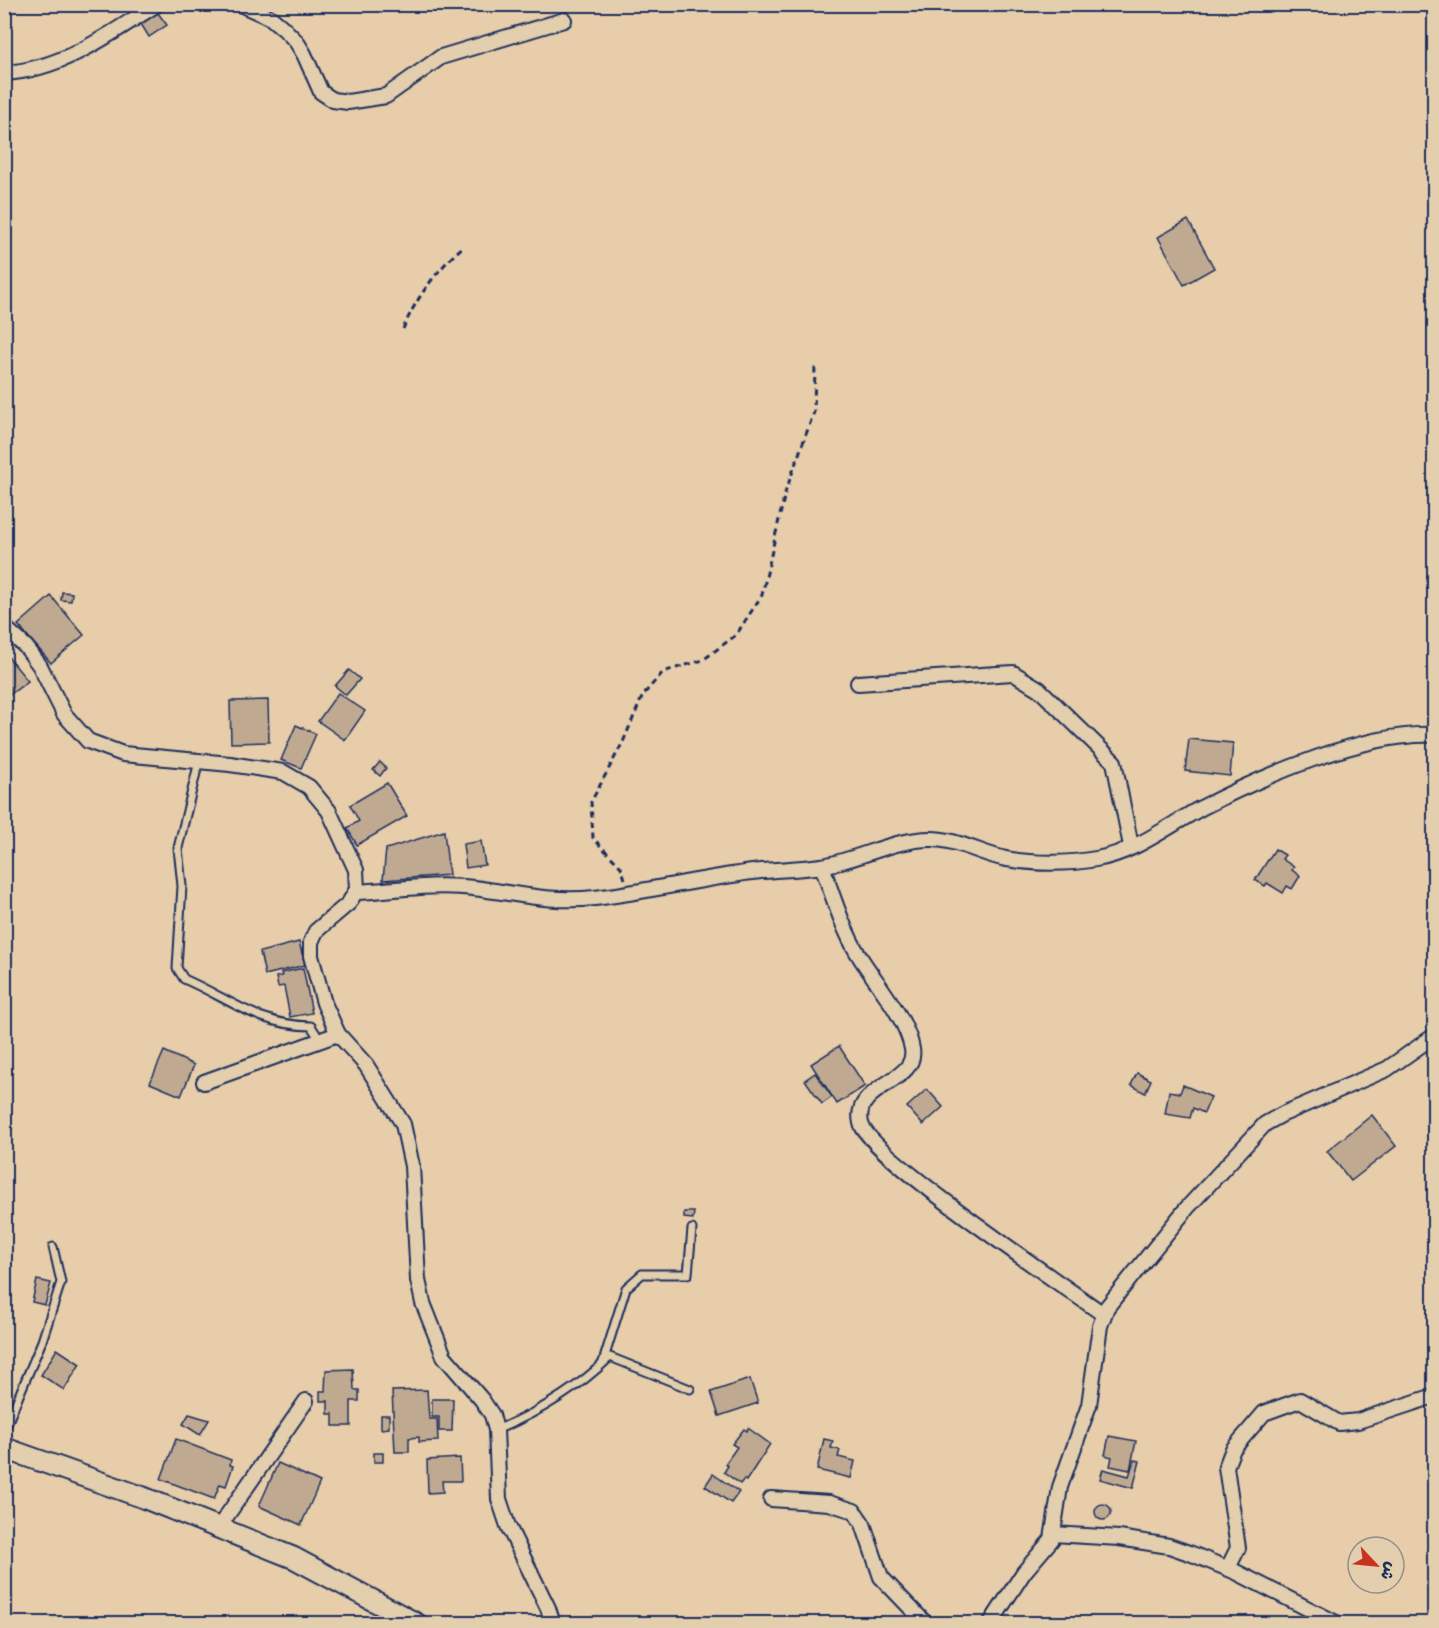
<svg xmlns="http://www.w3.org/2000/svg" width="1439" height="1628" font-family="Delius,'Playpen Sans Arabic',sans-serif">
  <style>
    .building { fill: #c0a991; stroke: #1b2f5e; stroke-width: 1.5 }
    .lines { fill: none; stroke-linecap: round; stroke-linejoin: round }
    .lane-casing { stroke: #1b2f5e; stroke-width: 11 }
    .street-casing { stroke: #1b2f5e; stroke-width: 18 }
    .secondary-casing { stroke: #1b2f5e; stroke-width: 24 }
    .path { stroke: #1b2f5e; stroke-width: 3; stroke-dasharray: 6 4.5; stroke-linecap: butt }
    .lane { stroke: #e3cead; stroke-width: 7 }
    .street { stroke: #e3cead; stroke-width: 14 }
    .secondary { stroke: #e3cead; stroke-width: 20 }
  </style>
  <rect width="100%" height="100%" fill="#e7cda9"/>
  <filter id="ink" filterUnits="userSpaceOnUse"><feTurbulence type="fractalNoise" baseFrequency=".0167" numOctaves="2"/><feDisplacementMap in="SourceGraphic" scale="12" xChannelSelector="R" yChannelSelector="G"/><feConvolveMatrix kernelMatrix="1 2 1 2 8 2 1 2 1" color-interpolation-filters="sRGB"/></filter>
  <g filter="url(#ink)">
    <g class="building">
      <path d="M 158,13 L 167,25 L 149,37 L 141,24 Z"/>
      <path d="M 1188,220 L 1214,268 L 1184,285 L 1158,237 Z"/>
      <path d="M 62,592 L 72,593 L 71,601 L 61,600 Z"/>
      <path d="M 51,596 L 84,635 L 51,663 L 18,625 Z"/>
      <path d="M 4,652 L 28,681 L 4,699 Z"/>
      <path d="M 349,670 L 360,679 L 346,695 L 335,686 Z"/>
      <path d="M 338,693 L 365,711 L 345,740 L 318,721 Z"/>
      <path d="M 268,700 L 269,742 L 231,743 L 230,701 Z"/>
      <path d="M 296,725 L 316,734 L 301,768 L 281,760 Z"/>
      <path d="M 1189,739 L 1233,743 L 1230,776 L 1185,771 Z"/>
      <path d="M 380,762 L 386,768 L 380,776 L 373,770 Z"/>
      <path d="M 387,783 L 407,816 L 357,845 L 347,828 L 359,821 L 350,805 Z"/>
      <path d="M 444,831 L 449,875 L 383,880 L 386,849 Z"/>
      <path d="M 481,841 L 485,865 L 466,868 L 463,844 Z"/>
      <path d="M 1275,849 L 1285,855 L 1282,859 L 1294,867 L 1292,870 L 1300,876 L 1292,889 L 1287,886 L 1283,893 L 1267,883 L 1265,886 L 1255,880 Z"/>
      <path d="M 299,942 L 305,965 L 265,975 L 260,952 Z"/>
      <path d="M 303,968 L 312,1013 L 290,1017 L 284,986 L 278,987 L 276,977 L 282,976 L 281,973 Z"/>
      <path d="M 839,1046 L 865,1086 L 837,1104 L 811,1064 Z"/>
      <path d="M 164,1051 L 194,1065 L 181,1096 L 150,1083 Z"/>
      <path d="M 815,1073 L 832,1097 L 822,1104 L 805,1080 Z"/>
      <path d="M 1137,1073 L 1151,1080 L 1145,1093 L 1131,1085 Z"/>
      <path d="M 1183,1085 L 1211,1097 L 1204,1113 L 1193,1108 L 1190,1118 L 1165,1114 L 1169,1091 L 1180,1093 Z"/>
      <path d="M 927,1089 L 943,1107 L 923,1125 L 907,1107 Z"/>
      <path d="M 1372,1115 L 1396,1146 L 1351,1181 L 1327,1151 Z"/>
      <path d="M 684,1212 L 694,1212 L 693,1219 L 684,1218 Z"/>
      <path d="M 37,1280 L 51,1283 L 45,1305 L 32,1302 Z"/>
      <path d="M 57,1349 L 80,1364 L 64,1390 L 41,1375 Z"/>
      <path d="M 353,1369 L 354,1390 L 359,1390 L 359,1401 L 351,1401 L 351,1426 L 333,1426 L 333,1414 L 328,1414 L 328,1401 L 320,1401 L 320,1391 L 325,1391 L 326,1370 Z"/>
      <path d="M 750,1379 L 758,1403 L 719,1416 L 711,1392 Z"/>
      <path d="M 427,1390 L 429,1419 L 437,1419 L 438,1441 L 419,1442 L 419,1437 L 409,1438 L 409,1452 L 395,1452 L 392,1391 Z"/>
      <path d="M 432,1399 L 453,1399 L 452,1431 L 439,1431 L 439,1417 L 432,1417 Z"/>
      <path d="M 189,1414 L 209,1420 L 200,1435 L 183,1424 Z"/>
      <path d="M 381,1415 L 389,1415 L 389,1428 L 381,1429 Z"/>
      <path d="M 748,1428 L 770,1444 L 746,1481 L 744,1479 L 740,1484 L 724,1472 L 728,1466 L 725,1464 L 737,1447 L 732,1444 L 744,1429 L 747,1431 Z"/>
      <path d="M 1109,1436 L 1136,1441 L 1130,1470 L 1110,1466 L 1112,1457 L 1105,1455 Z"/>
      <path d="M 176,1439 L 231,1460 L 230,1465 L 233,1466 L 226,1486 L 220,1484 L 214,1499 L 161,1479 Z"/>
      <path d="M 824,1439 L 833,1441 L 831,1448 L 840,1450 L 838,1457 L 855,1461 L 851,1478 L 817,1470 Z"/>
      <rect x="374" y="1453" width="9" height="9"/>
      <path d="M 460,1458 L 461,1481 L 442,1481 L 443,1492 L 428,1493 L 427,1460 Z"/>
      <path d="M 1134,1460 L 1140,1461 L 1133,1488 L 1100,1479 L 1103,1469 L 1129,1476 Z"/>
      <path d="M 278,1463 L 320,1482 L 301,1525 L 259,1506 Z"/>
      <path d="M 713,1474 L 739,1492 L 731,1503 L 705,1486 Z"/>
      <circle cx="1103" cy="1512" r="8"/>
    </g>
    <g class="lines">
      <g class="lane-casing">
        <g id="lane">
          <path d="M 199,761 L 178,848 L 182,886 L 177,968 L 184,979 C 230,999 260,1026 311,1026 L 320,1040"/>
          <path d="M 603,1362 L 626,1288 L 642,1274 L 688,1274 L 692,1229"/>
          <path d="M 496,1430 C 540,1412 576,1390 610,1357 L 690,1389"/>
          <path d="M 4,1431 L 42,1341 L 61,1282 L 53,1247"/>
        </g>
      </g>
      <g class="street-casing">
        <g id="street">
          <path d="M 240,4 L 271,18 L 283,28 L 296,41 L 304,54 L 321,92 L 333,100 L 348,102 L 386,96 L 441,57 L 564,20"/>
          <path d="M 4,73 C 62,70 110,34 157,4"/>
          <path d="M 4,627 L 26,647 L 40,666 L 64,714 L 88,741 L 123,754 L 230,764 L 283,772 L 309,787 L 329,811 L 356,870 L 357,889 L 349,903 L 316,931 L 311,942 L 311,956 L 324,1003 L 338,1034 L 366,1065 L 403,1124 L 412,1166 L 418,1280 L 423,1303 L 444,1356 L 482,1400 L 492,1415 L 496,1430 L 499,1499 L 508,1526 L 548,1608 L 553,1624"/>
          <path d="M 858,683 L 1013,673 L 1039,689 L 1114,762 L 1131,846"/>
          <path d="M 822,866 C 833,896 842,927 858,954 C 875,982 907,1018 912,1049 C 918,1083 852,1085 861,1123 C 867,1154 1067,1288 1103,1314"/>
          <path d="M 356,892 C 394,890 435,883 473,888 C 516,893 550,903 595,898 C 643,892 691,881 739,874 C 766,869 795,870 822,866 C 858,860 894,839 931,839 C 957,839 981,854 1006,859 C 1034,864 1068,864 1096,859 C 1134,853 1168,826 1201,808 C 1264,776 1364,732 1434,735"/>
          <path d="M 204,1082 L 338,1034"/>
          <path d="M 771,1499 L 829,1503 L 854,1511 L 863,1524 L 881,1577 L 926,1624"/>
          <path d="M 219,1527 L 306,1401"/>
          <path d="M 1053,1534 L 1119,1538 L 1169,1546 L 1192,1554 L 1236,1572 L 1338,1624"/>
          <path d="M 1228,1568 L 1238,1548 L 1226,1467 L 1233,1449 L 1264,1413 L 1300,1400 L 1339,1423 L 1358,1421 L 1434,1396"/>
          <path d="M 990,1624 L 1024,1572 L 1052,1539 L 1060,1487 L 1089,1405 L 1100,1326 L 1107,1307 L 1187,1208 L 1265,1124 L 1283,1114 L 1387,1069 L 1434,1036"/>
        </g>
      </g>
      <g class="secondary-casing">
        <path id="secondary" d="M 4,1448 L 142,1497 L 294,1558 L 417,1624"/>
      </g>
      <g class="path">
        <path d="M 403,329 C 416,298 438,268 464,246"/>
        <path d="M 625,879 L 621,867 L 593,838 L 591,802 L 623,742 L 643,695 L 663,672 L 703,660 L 736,635 L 762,595 L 785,493 L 814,412 L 815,364"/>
      </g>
      <use href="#lane" class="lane"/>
      <use href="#street" class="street"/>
      <use href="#secondary" class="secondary"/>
    </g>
  </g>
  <rect width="1439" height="1628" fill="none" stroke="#e3cead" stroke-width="24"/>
  <rect x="12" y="12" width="1415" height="1604" fill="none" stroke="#1b2f5e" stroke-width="2" filter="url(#ink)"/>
  <g transform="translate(1376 1565) rotate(116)"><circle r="28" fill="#e3cead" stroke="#938e8d" stroke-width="1.5"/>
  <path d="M0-4.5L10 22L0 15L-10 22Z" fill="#c8321e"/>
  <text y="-9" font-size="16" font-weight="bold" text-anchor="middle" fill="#1b2f5e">ش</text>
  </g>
</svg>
